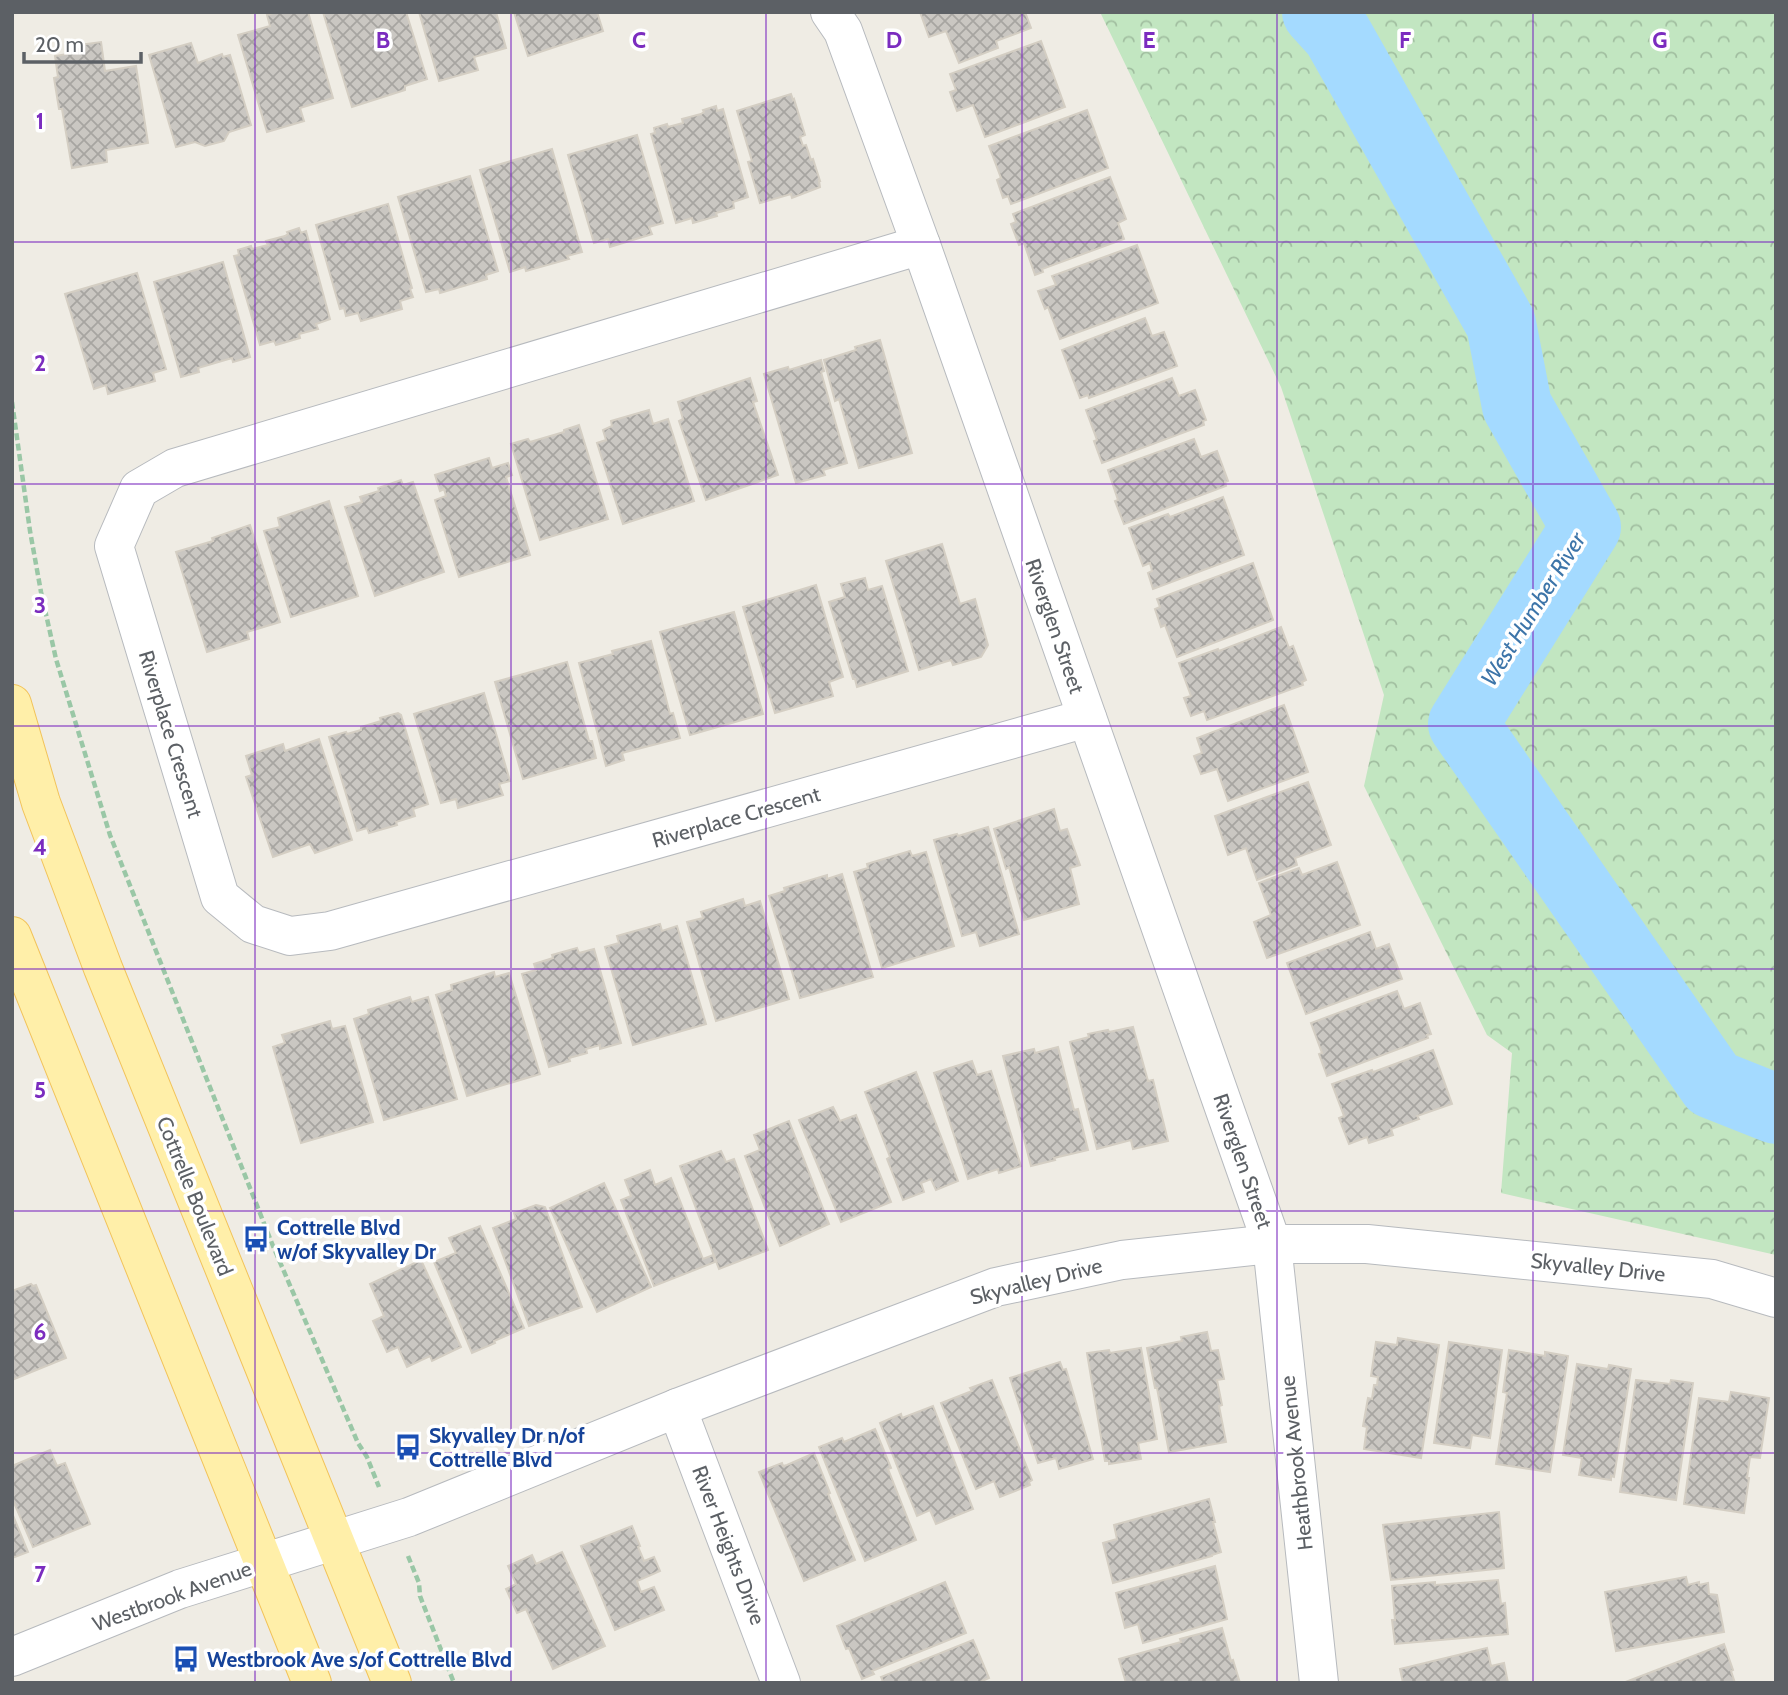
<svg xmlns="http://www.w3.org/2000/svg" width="1788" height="1695" font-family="Cabin,sans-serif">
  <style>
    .park { fill: url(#park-crowns) }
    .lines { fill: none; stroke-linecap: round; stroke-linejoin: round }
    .river { stroke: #a4daff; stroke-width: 70 }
    .building { fill: url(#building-cross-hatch); stroke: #d4cec3; stroke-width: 2 }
    .minor-casing { stroke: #b7babe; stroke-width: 40 }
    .major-casing { stroke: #f2c35a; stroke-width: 40 }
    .path { stroke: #9ac7a6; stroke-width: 4.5; stroke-dasharray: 7 3.5; stroke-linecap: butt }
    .minor { stroke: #fff; stroke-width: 38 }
    .major { stroke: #ffefa9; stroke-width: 38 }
    .grid { fill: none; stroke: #7b2cbf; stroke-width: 2; stroke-opacity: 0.55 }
    .labels { text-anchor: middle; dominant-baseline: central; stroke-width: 7; stroke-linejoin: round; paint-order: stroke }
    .street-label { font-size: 21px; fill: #5c6065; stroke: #fff }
    .transit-label { font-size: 21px; font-weight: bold; fill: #164399; stroke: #fff; text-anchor: start }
    .water-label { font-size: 23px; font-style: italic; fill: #3d75a9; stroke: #fff }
    .grid-label { font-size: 23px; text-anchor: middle; font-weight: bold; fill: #7b2cbf; stroke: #fff; stroke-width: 7; stroke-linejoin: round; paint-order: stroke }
  </style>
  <defs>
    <pattern id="park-crowns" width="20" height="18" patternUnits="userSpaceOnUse" patternTransform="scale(1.75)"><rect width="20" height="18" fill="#c2e6c1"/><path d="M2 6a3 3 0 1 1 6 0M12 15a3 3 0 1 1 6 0" fill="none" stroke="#a1bea0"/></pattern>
    <pattern id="building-cross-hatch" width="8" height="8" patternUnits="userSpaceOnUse" patternTransform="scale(1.75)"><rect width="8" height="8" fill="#cac7c2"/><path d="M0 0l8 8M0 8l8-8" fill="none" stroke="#a7a5a1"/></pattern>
  </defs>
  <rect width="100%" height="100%" fill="#efece4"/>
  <path class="park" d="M 1100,12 L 1776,12 L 1776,1255 L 1501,1193 L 1512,1053 L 1487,1035 L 1364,786 L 1384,695 L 1281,387 Z"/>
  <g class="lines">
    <path class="river" d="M 1317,12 L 1337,34 L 1501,324 L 1517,406 L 1586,527 L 1463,724 L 1713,1084 L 1776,1109"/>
  </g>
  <g class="building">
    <path d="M 276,12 L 308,12 L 333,98 L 300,108 L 304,121 L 267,132 L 238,35 L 270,26 L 267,15 Z"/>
    <path d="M 323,12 L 406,12 L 427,79 L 405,86 L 405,90 L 352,107 Z"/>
    <path d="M 419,12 L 496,12 L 506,48 L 474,57 L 478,70 L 439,81 Z"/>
    <path d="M 514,12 L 597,12 L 603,31 L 528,56 Z"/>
    <path d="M 920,12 L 1025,12 L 1031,28 L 996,41 L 998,48 L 959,63 L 946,31 L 929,37 Z"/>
    <path d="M 1041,41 L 1065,107 L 985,137 L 973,105 L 957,111 L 950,92 L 956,90 L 950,74 Z"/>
    <path d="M 101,42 L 105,71 L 136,66 L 148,143 L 106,150 L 107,162 L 72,168 L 62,109 L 59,109 L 54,78 L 58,77 L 55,56 L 79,52 L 78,45 Z"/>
    <path d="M 191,43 L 198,63 L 222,54 L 223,57 L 230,55 L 251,125 L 229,132 L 224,141 L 205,146 L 195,142 L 176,147 L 149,55 Z"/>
    <path d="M 791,94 L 793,100 L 794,99 L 805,135 L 800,137 L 803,146 L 806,145 L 811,160 L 813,159 L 820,181 L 819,181 L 820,187 L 792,198 L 791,194 L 760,203 L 748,162 L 752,161 L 737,111 Z"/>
    <path d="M 716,106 L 717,111 L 723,109 L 748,197 L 733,202 L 734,208 L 716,213 L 717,216 L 693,223 L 692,218 L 676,223 L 651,134 L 655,133 L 654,128 L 667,124 L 668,127 L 683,123 L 682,119 L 701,114 L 704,112 L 703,110 Z"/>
    <path d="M 1087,110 L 1108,168 L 1011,204 L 1008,196 L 1003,198 L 997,180 L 1001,178 L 989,146 Z"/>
    <path d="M 637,135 L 663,223 L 649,227 L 652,234 L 610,247 L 608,239 L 594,243 L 568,155 Z"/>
    <path d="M 552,149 L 582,252 L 567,256 L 569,259 L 526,271 L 525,267 L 510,272 L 480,170 Z"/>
    <path d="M 470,176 L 498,271 L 486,275 L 487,279 L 440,293 L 439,289 L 426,292 L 398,197 Z"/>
    <path d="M 1110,177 L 1126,219 L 1118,223 L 1124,239 L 1042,269 L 1043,272 L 1035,275 L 1024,243 L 1019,245 L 1011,224 L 1016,222 L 1013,214 Z"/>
    <path d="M 388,204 L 412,288 L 410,289 L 413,297 L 400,301 L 402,309 L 361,321 L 358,313 L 346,316 L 344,308 L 340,309 L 316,225 Z"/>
    <path d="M 299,228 L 301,233 L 306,231 L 330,319 L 316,324 L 318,329 L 299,334 L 300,338 L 276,345 L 274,341 L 260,345 L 234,256 L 239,255 L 238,250 L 251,246 L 252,249 L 268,245 L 266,241 L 285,236 L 288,234 L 287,232 Z"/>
    <path d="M 1137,245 L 1158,303 L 1060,339 L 1048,307 L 1045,309 L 1038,291 L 1056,285 L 1052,276 Z"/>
    <path d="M 223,262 L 250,357 L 233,362 L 232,358 L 198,368 L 199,372 L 181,377 L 154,282 Z"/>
    <path d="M 137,273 L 166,369 L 153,373 L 155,381 L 108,394 L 106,385 L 94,389 L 65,294 Z"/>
    <path d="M 1145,318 L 1152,336 L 1164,332 L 1177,366 L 1089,398 L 1088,395 L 1080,398 L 1062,350 Z"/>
    <path d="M 880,340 L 912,453 L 859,468 L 839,399 L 835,401 L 824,360 L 856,350 L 855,347 Z"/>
    <path d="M 821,360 L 824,371 L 821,372 L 847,463 L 823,470 L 825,475 L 796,483 L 764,374 L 788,367 L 789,370 Z"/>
    <path d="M 750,378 L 757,401 L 753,402 L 778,475 L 706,500 L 679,421 L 683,419 L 678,402 Z"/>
    <path d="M 1172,378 L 1179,396 L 1195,390 L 1206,420 L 1203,421 L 1204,425 L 1102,463 L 1094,441 L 1097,440 L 1086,410 Z"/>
    <path d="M 649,410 L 653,424 L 668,419 L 694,501 L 623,524 L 597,443 L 606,440 L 603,430 L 612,426 L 611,421 Z"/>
    <path d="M 579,425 L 608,519 L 540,540 L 511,444 L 528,439 L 530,442 L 564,432 L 564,430 Z"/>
    <path d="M 1194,439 L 1201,457 L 1217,451 L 1228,481 L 1225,482 L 1226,486 L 1124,524 L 1115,501 L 1118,500 L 1108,470 Z"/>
    <path d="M 489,458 L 492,468 L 508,463 L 512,475 L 506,477 L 530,555 L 459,577 L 435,500 L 446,496 L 444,489 L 440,491 L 435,475 Z"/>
    <path d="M 401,480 L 403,485 L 413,482 L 444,572 L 375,596 L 345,507 L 362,502 L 360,497 L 379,491 L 378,488 Z"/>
    <path d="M 1223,497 L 1244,555 L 1153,589 L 1148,573 L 1152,571 L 1150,563 L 1143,566 L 1129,528 L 1168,514 L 1170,517 Z"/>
    <path d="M 329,501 L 358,596 L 291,617 L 264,531 L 280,527 L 278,518 Z"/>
    <path d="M 250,525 L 280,622 L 247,632 L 249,639 L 207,652 L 176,552 L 213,541 L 212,538 Z"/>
    <path d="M 942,544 L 960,604 L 975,599 L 988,645 L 981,657 L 953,665 L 951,660 L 919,670 L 886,561 Z"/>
    <path d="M 1253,563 L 1273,620 L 1177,657 L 1165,625 L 1161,627 L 1155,609 L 1160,607 L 1157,599 Z"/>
    <path d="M 865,578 L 868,590 L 882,586 L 908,671 L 857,687 L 855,679 L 853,679 L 829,602 L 845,597 L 841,584 Z"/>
    <path d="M 816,585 L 843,677 L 829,682 L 833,696 L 775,713 L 743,607 Z"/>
    <path d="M 734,612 L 763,714 L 690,735 L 660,632 Z"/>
    <path d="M 1281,627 L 1289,648 L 1293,646 L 1306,680 L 1302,682 L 1303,685 L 1207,720 L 1204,711 L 1191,716 L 1184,698 L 1191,696 L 1179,663 L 1218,649 L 1219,651 Z"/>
    <path d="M 651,641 L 670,714 L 673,713 L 680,738 L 622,753 L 624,760 L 606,766 L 579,663 L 613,654 L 612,651 Z"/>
    <path d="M 567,662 L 589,741 L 592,741 L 596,758 L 523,779 L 495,682 Z"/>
    <path d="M 484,693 L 510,781 L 499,784 L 503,795 L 458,808 L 456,799 L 441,803 L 414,714 Z"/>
    <path d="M 1284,705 L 1308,772 L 1228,801 L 1217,769 L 1201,774 L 1194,756 L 1202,753 L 1197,738 Z"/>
    <path d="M 398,713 L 401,715 L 428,804 L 413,809 L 415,816 L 396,822 L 397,825 L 369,833 L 367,828 L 357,831 L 329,737 L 346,732 L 347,734 L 361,730 L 361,727 L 381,721 L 380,718 Z"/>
    <path d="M 319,739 L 352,840 L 315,853 L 310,844 L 273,857 L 246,777 L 252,775 L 246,756 L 283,744 L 285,751 Z"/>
    <path d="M 1308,782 L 1331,845 L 1295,858 L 1297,865 L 1257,880 L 1246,848 L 1228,855 L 1215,816 Z"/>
    <path d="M 1054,809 L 1060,831 L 1067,829 L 1080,865 L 1070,868 L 1079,904 L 1024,920 L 1009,867 L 1006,869 L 994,829 Z"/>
    <path d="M 988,827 L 1019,934 L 980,946 L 976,932 L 962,936 L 934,840 L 957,834 L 958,836 Z"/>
    <path d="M 910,851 L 912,856 L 926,852 L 954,946 L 882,968 L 854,872 L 868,868 L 867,864 Z"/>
    <path d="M 1337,862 L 1360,925 L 1267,958 L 1254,922 L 1271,915 L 1259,883 L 1299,868 L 1302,875 Z"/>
    <path d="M 842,874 L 873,977 L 800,998 L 769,896 L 785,891 L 784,888 L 827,875 L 827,879 Z"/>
    <path d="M 743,899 L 745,906 L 760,901 L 789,999 L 716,1021 L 687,922 L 703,918 L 701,912 Z"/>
    <path d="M 660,924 L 662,931 L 677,926 L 706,1024 L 633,1045 L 605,947 L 619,943 L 617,936 Z"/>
    <path d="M 1370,932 L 1376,949 L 1389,944 L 1402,979 L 1306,1014 L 1287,963 Z"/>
    <path d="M 577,948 L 579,953 L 594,949 L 621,1043 L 600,1049 L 600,1045 L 586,1049 L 587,1053 L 569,1058 L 570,1061 L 549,1067 L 522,974 L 536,970 L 534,964 L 553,958 L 552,955 Z"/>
    <path d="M 494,972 L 495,977 L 509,973 L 540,1074 L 467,1096 L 436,995 L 452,990 L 451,985 Z"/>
    <path d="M 1397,991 L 1404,1009 L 1420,1003 L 1431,1034 L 1427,1035 L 1428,1038 L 1327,1076 L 1319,1054 L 1322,1053 L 1311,1023 Z"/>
    <path d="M 410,997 L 412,1002 L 428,997 L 457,1099 L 384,1120 L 354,1019 L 369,1014 L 368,1010 Z"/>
    <path d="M 330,1021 L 332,1029 L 345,1026 L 373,1122 L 301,1143 L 273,1047 L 285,1043 L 282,1035 Z"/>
    <path d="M 1133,1027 L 1148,1081 L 1153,1080 L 1168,1141 L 1133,1149 L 1131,1140 L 1097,1149 L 1070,1042 L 1089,1037 L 1088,1034 L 1108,1030 L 1109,1032 Z"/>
    <path d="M 1058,1047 L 1074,1110 L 1078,1109 L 1088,1150 L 1054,1158 L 1055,1160 L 1031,1166 L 1003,1056 L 1034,1049 L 1035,1053 Z"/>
    <path d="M 1433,1050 L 1452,1104 L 1417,1116 L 1419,1119 L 1391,1129 L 1393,1135 L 1369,1143 L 1367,1137 L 1349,1144 L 1339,1118 L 1344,1116 L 1332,1084 L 1372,1070 L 1373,1072 L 1376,1071 Z"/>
    <path d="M 972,1061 L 977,1075 L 991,1071 L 1021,1166 L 999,1173 L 998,1169 L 968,1179 L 934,1073 Z"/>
    <path d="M 916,1072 L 958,1181 L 936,1190 L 931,1179 L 921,1183 L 924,1192 L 903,1200 L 887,1159 L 890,1157 L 865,1092 Z"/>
    <path d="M 833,1107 L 840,1121 L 856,1115 L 891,1202 L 841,1222 L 799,1120 Z"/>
    <path d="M 789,1121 L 829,1224 L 780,1246 L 745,1156 L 760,1150 L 754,1135 Z"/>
    <path d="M 721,1151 L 726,1162 L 734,1159 L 768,1250 L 719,1269 L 680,1166 Z"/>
    <path d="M 650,1170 L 655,1185 L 671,1178 L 703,1259 L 713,1255 L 715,1262 L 654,1286 L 621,1200 L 631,1196 L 625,1180 Z"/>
    <path d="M 604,1183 L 651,1287 L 597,1312 L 550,1208 Z"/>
    <path d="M 536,1205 L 545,1207 L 582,1307 L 529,1326 L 493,1228 L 516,1219 L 514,1213 Z"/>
    <path d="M 480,1226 L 524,1328 L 494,1341 L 495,1343 L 472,1353 L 434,1262 L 456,1253 L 449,1238 Z"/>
    <path d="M 421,1260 L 461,1347 L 432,1361 L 430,1356 L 407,1367 L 398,1347 L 387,1352 L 373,1321 L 384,1316 L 370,1284 Z"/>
    <path d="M 31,1284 L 33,1286 L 36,1285 L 66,1358 L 12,1380 L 12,1291 Z"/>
    <path d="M 1207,1332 L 1211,1351 L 1218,1350 L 1224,1379 L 1217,1380 L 1222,1405 L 1219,1406 L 1226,1442 L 1169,1452 L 1157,1388 L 1155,1388 L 1147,1348 L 1182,1341 L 1181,1337 Z"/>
    <path d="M 1398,1338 L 1439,1345 L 1421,1458 L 1364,1449 L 1367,1427 L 1363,1426 L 1368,1398 L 1372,1399 L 1374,1385 L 1377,1385 L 1378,1377 L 1371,1376 L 1376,1342 L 1397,1345 Z"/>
    <path d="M 1449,1342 L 1502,1350 L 1490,1438 L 1472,1435 L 1470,1448 L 1434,1443 Z"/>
    <path d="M 1141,1348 L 1157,1439 L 1138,1443 L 1141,1459 L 1109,1464 L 1109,1461 L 1105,1461 L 1087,1353 L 1109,1350 L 1110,1353 Z"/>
    <path d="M 1509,1350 L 1545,1356 L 1545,1352 L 1568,1356 L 1550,1472 L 1496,1464 L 1507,1393 L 1503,1392 Z"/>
    <path d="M 1060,1362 L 1063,1370 L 1066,1369 L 1093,1459 L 1059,1469 L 1056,1458 L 1038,1463 L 1010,1378 Z"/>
    <path d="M 1577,1364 L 1608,1369 L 1609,1365 L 1631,1369 L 1614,1477 L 1611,1476 L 1611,1480 L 1579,1475 L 1582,1458 L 1563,1455 Z"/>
    <path d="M 992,1380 L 1032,1480 L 1029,1482 L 1030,1485 L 1000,1497 L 994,1481 L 976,1489 L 941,1403 L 972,1391 L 970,1388 Z"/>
    <path d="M 1636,1380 L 1670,1384 L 1671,1380 L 1693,1383 L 1676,1500 L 1620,1492 Z"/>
    <path d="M 1731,1392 L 1769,1398 L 1760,1458 L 1750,1457 L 1747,1478 L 1749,1478 L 1744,1513 L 1684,1504 L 1699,1398 L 1729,1402 Z"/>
    <path d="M 933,1406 L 973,1509 L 936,1524 L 930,1510 L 917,1516 L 880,1423 L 901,1414 L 902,1418 Z"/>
    <path d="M 875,1429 L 891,1468 L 888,1469 L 916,1540 L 865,1561 L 819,1447 L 842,1438 L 844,1442 Z"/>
    <path d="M 50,1450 L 57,1466 L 65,1463 L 90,1524 L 33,1547 L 12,1498 L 12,1466 Z"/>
    <path d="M 814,1453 L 830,1493 L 828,1494 L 855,1560 L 804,1581 L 759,1472 L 782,1463 L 783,1466 L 787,1465 Z"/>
    <path d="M 1209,1499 L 1215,1522 L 1213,1522 L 1221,1552 L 1212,1555 L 1212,1556 L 1113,1583 L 1103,1543 L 1117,1539 L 1114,1525 Z"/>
    <path d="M 1499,1512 L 1504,1568 L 1391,1580 L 1383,1525 Z"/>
    <path d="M 12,1513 L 28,1552 L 12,1558 Z"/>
    <path d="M 632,1526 L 640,1546 L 638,1547 L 644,1561 L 654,1557 L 660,1571 L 637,1581 L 641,1592 L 654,1587 L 664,1610 L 615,1630 L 581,1546 Z"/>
    <path d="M 562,1552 L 605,1646 L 553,1669 L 526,1609 L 517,1613 L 506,1589 L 516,1584 L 508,1566 L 532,1555 L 536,1564 Z"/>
    <path d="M 1215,1566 L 1227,1619 L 1143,1643 L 1138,1624 L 1125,1628 L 1116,1593 Z"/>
    <path d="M 1686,1577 L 1688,1585 L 1699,1582 L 1699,1585 L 1708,1583 L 1709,1594 L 1717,1595 L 1724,1632 L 1616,1651 L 1605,1592 Z"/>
    <path d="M 1498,1580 L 1501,1604 L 1505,1603 L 1508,1634 L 1395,1644 L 1392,1620 L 1395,1620 L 1392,1586 L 1435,1582 L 1435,1585 Z"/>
    <path d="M 945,1582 L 966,1633 L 872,1671 L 874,1674 L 862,1679 L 849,1648 L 846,1649 L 837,1626 Z"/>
    <path d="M 1222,1628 L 1231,1661 L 1233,1660 L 1240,1683 L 1126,1683 L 1119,1659 L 1181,1642 L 1180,1639 Z"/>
    <path d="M 973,1640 L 989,1678 L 978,1683 L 878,1683 L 883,1681 L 881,1677 Z"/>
    <path d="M 1724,1644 L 1733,1670 L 1731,1671 L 1735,1683 L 1623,1683 Z"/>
    <path d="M 1487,1648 L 1491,1666 L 1504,1663 L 1508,1683 L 1403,1683 L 1400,1669 Z"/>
  </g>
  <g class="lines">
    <g class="minor-casing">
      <g id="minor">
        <path d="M 830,12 L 843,31 L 921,245 L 1272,1244 L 1319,1683"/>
        <path d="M 921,245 L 175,468 L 139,489 L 114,546 L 220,897 L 253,924 L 290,936 L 330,931 L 1087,718"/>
        <path d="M 677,1408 L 781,1683"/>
        <path d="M 12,1657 L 180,1589 L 409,1517 L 677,1408 L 996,1287 L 1122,1260 L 1272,1244 L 1367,1244 L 1712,1279 L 1776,1298"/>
      </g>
    </g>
    <g class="major-casing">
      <g id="major">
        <path d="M 12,704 L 41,803 L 103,968 L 392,1683"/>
        <path d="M 12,936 L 312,1683"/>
      </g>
    </g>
    <g class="path">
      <path d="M 12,402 L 30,531 L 41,592 L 56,659 L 110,835 L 273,1246 L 358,1443 L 367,1457 L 379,1487"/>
      <path d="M 408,1556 L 419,1583 L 420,1596 L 454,1683"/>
    </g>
    <use href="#minor" class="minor"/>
    <use href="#major" class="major"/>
  </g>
  <path class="grid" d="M 255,12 L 255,1683M 511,12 L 511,1683M 766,12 L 766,1683M 1022,12 L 1022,1683M 1277,12 L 1277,1683M 1533,12 L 1533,1683M 12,242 L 1776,242M 12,484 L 1776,484M 12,726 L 1776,726M 12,969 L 1776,969M 12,1211 L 1776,1211M 12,1453 L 1776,1453"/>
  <defs>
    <g id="bus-bare" transform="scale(2.1)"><path d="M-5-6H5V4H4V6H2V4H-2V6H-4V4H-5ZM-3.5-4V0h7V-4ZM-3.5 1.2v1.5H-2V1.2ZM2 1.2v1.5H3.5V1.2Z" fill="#1a4fb4" stroke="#fff" stroke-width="2.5" paint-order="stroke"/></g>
  </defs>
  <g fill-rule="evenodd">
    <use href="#bus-bare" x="256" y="1239"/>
    <use href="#bus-bare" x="408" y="1447"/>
    <use href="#bus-bare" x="186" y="1659"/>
  </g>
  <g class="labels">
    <g class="street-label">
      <text transform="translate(1055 626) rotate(71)">Riverglen Street</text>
      <text transform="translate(171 734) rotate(73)">Riverplace Crescent</text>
      <text transform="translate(736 817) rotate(-16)">Riverplace Crescent</text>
      <text transform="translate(1243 1161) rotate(71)">Riverglen Street</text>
      <text transform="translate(195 1196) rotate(68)">Cottrelle Boulevard</text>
      <text transform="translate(1598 1267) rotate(6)">Skyvalley Drive</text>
      <text transform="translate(1036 1281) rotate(-14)">Skyvalley Drive</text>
      <text transform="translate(1296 1463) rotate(-96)">Heathbrook Avenue</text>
      <text transform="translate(729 1545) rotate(69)">River Heights Drive</text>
      <text transform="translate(172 1596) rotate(-20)">Westbrook Avenue</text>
    </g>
    <g class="transit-label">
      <text x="277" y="1227">Cottrelle Blvd<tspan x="277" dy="24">w/of Skyvalley Dr</tspan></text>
      <text x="429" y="1435">Skyvalley Dr n/of<tspan x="429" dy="24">Cottrelle Blvd</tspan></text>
      <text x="207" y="1659">Westbrook Ave s/of Cottrelle Blvd</text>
    </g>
    <g class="water-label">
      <text transform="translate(1533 609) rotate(-58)">West Humber River</text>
    </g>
  </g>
  <g class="grid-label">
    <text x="383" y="48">B</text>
    <text x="639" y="48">C</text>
    <text x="894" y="48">D</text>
    <text x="1149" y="48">E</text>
    <text x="1405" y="48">F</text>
    <text x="1660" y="48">G</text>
    <text x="40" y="129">1</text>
    <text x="40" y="371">2</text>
    <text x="40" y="613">3</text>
    <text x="40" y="855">4</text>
    <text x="40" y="1098">5</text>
    <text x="40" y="1340">6</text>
    <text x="40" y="1582">7</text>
  </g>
  <rect width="1788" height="1695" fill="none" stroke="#5c6065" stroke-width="28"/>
  <path d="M24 52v10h117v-10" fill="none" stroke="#5c6065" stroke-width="3.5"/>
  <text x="35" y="52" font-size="21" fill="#5c6065" stroke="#ffffff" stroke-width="5" paint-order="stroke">20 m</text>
</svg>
